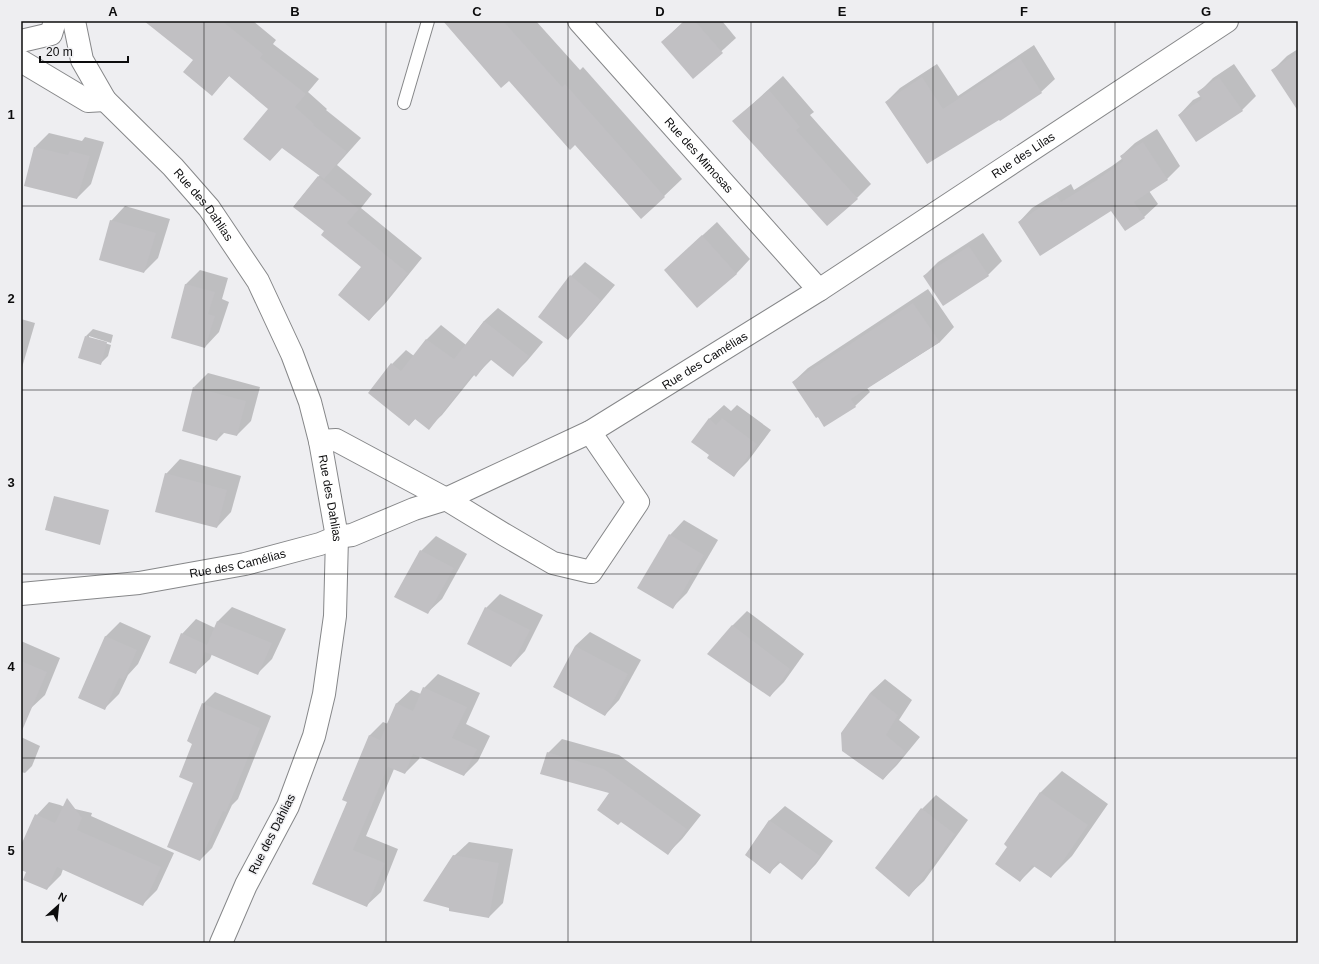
<svg xmlns="http://www.w3.org/2000/svg" width="1319" height="964" font-family="Arial,sans-serif">
  <style>
    .shadow { fill: #0003 }
    .building { fill: #c1c0c3 }
    .lines { fill: none; stroke-linecap: round; stroke-linejoin: round }
    .lane-casing { stroke: #868789; stroke-width: 14 }
    .street-casing { stroke: #868789; stroke-width: 24 }
    .lane { stroke: #fff; stroke-width: 12 }
    .street { stroke: #fff; stroke-width: 22 }
    .grid { fill: none; stroke: #0c0c0d; stroke-width: 1; stroke-opacity: 0.55 }
    .labels { text-anchor: middle; dominant-baseline: central; stroke-width: 3; stroke-linejoin: round; paint-order: stroke }
    .street-label { font-size: 12px; fill: #0c0c0d; stroke: #eeeef1 }
    .neatline { fill: none; stroke: #0c0c0d; stroke-width: 1.5 }
    .grid-label { font-size: 13px; text-anchor: middle; font-weight: bold; fill: #0c0c0d }
  </style>
  <rect width="100%" height="100%" fill="#eeeef1"/>
  <g class="shadow">
    <path d="M 146,21 L 253,21 L 276,40 L 273,44 L 319,79 L 308,92 L 327,109 L 326,110 L 361,138 L 337,165 L 372,194 L 361,208 L 422,258 L 384,305 L 369,320 L 362,267 L 325,231 L 294,206 L 320,175 L 269,109 L 230,75 L 212,94 L 194,60 Z"/>
    <path d="M 454,21 L 536,21 L 580,70 L 583,67 L 682,179 L 641,218 L 575,144 L 509,79 Z"/>
    <path d="M 684,21 L 722,21 L 736,38 L 693,77 L 662,42 Z"/>
    <path d="M 1034,45 L 1055,79 L 1041,92 L 999,118 L 886,102 L 900,88 L 937,64 L 958,96 Z"/>
    <path d="M 1298,49 L 1298,104 L 1273,70 L 1287,56 Z"/>
    <path d="M 1234,64 L 1256,96 L 1242,110 L 1179,115 L 1193,100 L 1201,96 L 1199,92 L 1213,78 Z"/>
    <path d="M 783,76 L 814,112 L 810,115 L 871,184 L 857,198 L 734,121 Z"/>
    <path d="M 1157,129 L 1180,166 L 1167,179 L 1149,191 L 1158,204 L 1144,217 L 1112,209 L 1019,222 L 1032,208 L 1071,184 L 1074,190 L 1112,166 L 1123,158 L 1121,156 L 1135,143 Z"/>
    <path d="M 49,133 L 82,141 L 85,137 L 104,142 L 91,184 L 77,198 L 35,147 Z"/>
    <path d="M 125,206 L 170,219 L 158,258 L 144,272 L 111,221 Z"/>
    <path d="M 717,222 L 750,259 L 736,274 L 665,270 Z"/>
    <path d="M 983,233 L 1002,261 L 988,275 L 924,276 L 938,262 Z"/>
    <path d="M 585,262 L 615,285 L 582,324 L 567,339 L 571,276 Z"/>
    <path d="M 200,270 L 228,278 L 222,299 L 229,302 L 219,332 L 205,347 L 185,285 Z"/>
    <path d="M 928,289 L 954,327 L 940,342 L 867,388 L 870,392 L 855,406 L 824,425 L 793,382 L 808,368 Z"/>
    <path d="M 498,308 L 543,342 L 527,361 L 513,375 L 492,359 L 476,375 L 475,374 L 442,415 L 428,428 L 416,418 L 409,425 L 392,364 L 406,350 L 414,356 L 427,339 L 441,325 L 466,345 L 484,321 Z"/>
    <path d="M 21,319 L 35,323 L 21,371 Z"/>
    <path d="M 93,329 L 113,335 L 111,343 L 89,336 L 89,338 L 111,345 L 108,356 L 101,363 L 86,336 Z"/>
    <path d="M 208,373 L 260,387 L 251,421 L 237,435 L 225,432 L 217,440 L 194,387 Z"/>
    <path d="M 724,405 L 731,411 L 737,405 L 771,430 L 748,461 L 733,476 L 711,455 L 709,419 Z"/>
    <path d="M 180,459 L 241,476 L 231,512 L 217,527 L 166,474 Z"/>
    <path d="M 684,520 L 718,540 L 687,593 L 672,608 L 670,535 Z"/>
    <path d="M 436,536 L 467,554 L 442,599 L 427,613 L 421,551 Z"/>
    <path d="M 500,594 L 543,615 L 525,651 L 511,666 L 486,608 Z"/>
    <path d="M 232,607 L 286,629 L 272,659 L 258,673 L 212,654 L 210,659 L 195,673 L 182,634 L 196,619 L 215,628 L 218,621 Z"/>
    <path d="M 747,611 L 804,654 L 784,682 L 770,696 L 732,626 Z"/>
    <path d="M 120,622 L 151,636 L 138,664 L 128,675 L 119,694 L 105,708 L 105,637 Z"/>
    <path d="M 590,632 L 641,660 L 619,700 L 605,715 L 575,646 Z"/>
    <path d="M 21,641 L 60,658 L 45,695 L 30,709 L 21,705 Z"/>
    <path d="M 438,674 L 480,693 L 466,724 L 490,736 L 478,761 L 464,775 L 420,756 L 419,759 L 405,773 L 394,769 L 366,836 L 398,849 L 381,892 L 367,905 L 314,884 L 348,801 L 343,799 L 370,735 L 383,722 L 388,724 L 397,703 L 411,690 L 421,694 L 424,688 Z"/>
    <path d="M 885,679 L 912,700 L 899,720 L 920,737 L 897,765 L 883,779 L 870,693 Z"/>
    <path d="M 215,692 L 271,716 L 238,799 L 232,805 L 212,848 L 200,860 L 194,782 L 193,743 L 203,704 Z"/>
    <path d="M 21,737 L 40,746 L 32,766 L 25,773 L 21,772 Z"/>
    <path d="M 562,739 L 619,755 L 701,815 L 682,839 L 668,853 L 611,793 L 548,753 Z"/>
    <path d="M 1062,771 L 1108,804 L 1072,856 L 1051,877 L 1035,866 L 1020,881 L 1008,847 L 1005,844 L 1041,792 Z"/>
    <path d="M 936,795 L 968,820 L 924,881 L 909,895 L 922,809 Z"/>
    <path d="M 49,802 L 60,805 L 69,809 L 71,808 L 92,813 L 91,816 L 174,853 L 157,890 L 143,904 L 63,869 L 61,875 L 47,889 L 27,872 L 21,869 L 21,847 L 35,817 Z"/>
    <path d="M 785,806 L 833,841 L 816,864 L 802,879 L 781,862 L 769,873 L 746,855 L 770,820 Z"/>
    <path d="M 469,842 L 513,849 L 503,903 L 489,917 L 454,856 Z"/>
  </g>
  <g class="building">
    <path d="M 144,21 L 222,21 L 263,54 L 260,58 L 306,94 L 295,107 L 314,124 L 313,125 L 347,152 L 324,179 L 282,148 L 270,161 L 243,139 L 268,109 L 229,76 L 212,96 L 183,72 L 193,60 Z"/>
    <path d="M 443,21 L 503,21 L 562,87 L 565,84 L 665,197 L 641,219 L 575,145 L 570,150 L 509,81 L 501,88 Z"/>
    <path d="M 685,21 L 695,21 L 723,53 L 693,79 L 661,42 Z"/>
    <path d="M 1298,53 L 1298,111 L 1271,70 Z"/>
    <path d="M 1020,58 L 1042,93 L 1000,121 L 999,120 L 927,164 L 885,102 L 922,77 L 943,109 Z"/>
    <path d="M 1219,77 L 1243,111 L 1196,142 L 1178,115 L 1202,99 L 1197,92 Z"/>
    <path d="M 769,90 L 800,127 L 796,130 L 858,199 L 827,226 L 732,121 Z"/>
    <path d="M 1143,142 L 1168,180 L 1134,202 L 1145,218 L 1125,231 L 1111,211 L 1040,256 L 1018,222 L 1057,196 L 1061,202 L 1098,179 L 1123,161 L 1120,156 Z"/>
    <path d="M 34,147 L 68,155 L 70,151 L 90,156 L 77,199 L 24,186 Z"/>
    <path d="M 318,176 L 359,209 L 347,223 L 408,273 L 369,321 L 338,295 L 361,267 L 321,235 L 324,231 L 293,207 Z"/>
    <path d="M 110,220 L 156,233 L 144,273 L 99,260 Z"/>
    <path d="M 702,235 L 737,274 L 697,308 L 664,270 Z"/>
    <path d="M 969,246 L 989,276 L 943,306 L 923,276 Z"/>
    <path d="M 570,275 L 601,300 L 568,340 L 538,317 Z"/>
    <path d="M 185,284 L 215,292 L 208,314 L 215,316 L 205,348 L 171,338 Z"/>
    <path d="M 913,303 L 940,342 L 851,399 L 856,407 L 824,427 L 818,417 L 816,418 L 792,382 Z"/>
    <path d="M 484,321 L 529,356 L 513,377 L 490,359 L 476,377 L 473,374 L 429,430 L 415,419 L 409,426 L 368,393 L 391,363 L 401,371 L 426,339 L 454,359 Z"/>
    <path d="M 85,336 L 107,342 L 101,365 L 78,358 Z"/>
    <path d="M 193,387 L 246,401 L 237,436 L 220,432 L 217,441 L 182,431 Z"/>
    <path d="M 709,418 L 716,425 L 722,418 L 757,444 L 734,477 L 707,458 L 709,455 L 691,442 Z"/>
    <path d="M 165,473 L 227,490 L 217,528 L 155,512 Z"/>
    <path d="M 54,496 L 109,510 L 100,545 L 45,530 Z"/>
    <path d="M 669,534 L 704,555 L 673,609 L 637,588 Z"/>
    <path d="M 420,550 L 454,568 L 428,614 L 394,597 Z"/>
    <path d="M 485,607 L 530,630 L 511,667 L 467,644 Z"/>
    <path d="M 217,621 L 272,643 L 258,675 L 205,652 L 196,674 L 169,663 L 181,633 L 207,645 Z"/>
    <path d="M 732,625 L 790,669 L 770,697 L 707,654 Z"/>
    <path d="M 105,636 L 137,650 L 124,680 L 119,678 L 105,710 L 78,698 Z"/>
    <path d="M 575,646 L 628,674 L 605,716 L 553,687 Z"/>
    <path d="M 21,661 L 47,672 L 21,733 Z"/>
    <path d="M 423,687 L 467,707 L 452,738 L 477,749 L 464,776 L 413,754 L 405,774 L 388,767 L 353,850 L 385,863 L 367,907 L 312,884 L 347,802 L 342,800 L 369,735 L 380,740 L 396,703 L 413,711 Z"/>
    <path d="M 870,693 L 898,715 L 886,735 L 906,752 L 883,780 L 842,751 L 841,733 Z"/>
    <path d="M 202,703 L 260,728 L 226,812 L 223,811 L 200,861 L 167,847 L 193,783 L 179,777 L 192,744 L 187,741 Z"/>
    <path d="M 547,752 L 604,769 L 687,829 L 668,855 L 621,822 L 618,825 L 597,810 L 609,793 L 540,774 Z"/>
    <path d="M 1040,792 L 1088,825 L 1051,878 L 1032,865 L 1020,882 L 995,864 L 1007,847 L 1004,844 Z"/>
    <path d="M 67,798 L 82,818 L 77,830 L 161,867 L 143,906 L 57,867 L 47,890 L 23,880 L 26,872 L 21,870 L 21,845 L 35,814 L 55,823 Z"/>
    <path d="M 921,808 L 955,834 L 909,897 L 875,868 Z"/>
    <path d="M 769,820 L 820,856 L 802,880 L 778,861 L 770,874 L 745,855 Z"/>
    <path d="M 453,855 L 499,863 L 489,918 L 449,911 L 449,908 L 423,901 Z"/>
  </g>
  <g class="lines">
    <g class="lane-casing">
      <path id="lane" d="M 404,103 L 428,21"/>
    </g>
    <g class="street-casing">
      <g id="street">
        <path id="s1" d="M 74,21 L 82,60 L 105,100 L 173,167 L 209,208 L 258,281 L 292,354 L 310,402 L 320,441 L 337,537 L 335,616 L 324,694 L 314,736 L 288,806 L 246,885 L 221,943"/>
        <path id="s2" d="M 579,21 L 819,290"/>
        <path d="M 21,41 L 51,34 L 55,21"/>
        <path d="M 21,61 L 88,101 L 105,100"/>
        <path d="M 320,441 L 336,440 L 446,499 L 505,535 L 553,563 L 591,572 L 638,502 L 590,432"/>
        <path id="s3" d="M 21,594 L 139,583 L 245,564 L 320,544 L 337,537 L 352,535 L 414,509 L 446,499 L 590,432 L 819,290 L 1227,21"/>
      </g>
    </g>
    <use href="#lane" class="lane"/>
    <use href="#street" class="street"/>
  </g>
  <path class="grid" d="M 204,21 L 204,943M 386,21 L 386,943M 568,21 L 568,943M 751,21 L 751,943M 933,21 L 933,943M 1115,21 L 1115,943M 21,206 L 1298,206M 21,390 L 1298,390M 21,574 L 1298,574M 21,758 L 1298,758"/>
  <g class="labels">
    <g class="street-label">
      <text stroke="none"><textPath href="#s2" startOffset="180">Rue des Mimosas</textPath></text>
      <text stroke="none"><textPath href="#s3" startOffset="1111">Rue des Lilas</textPath></text>
      <text stroke="none"><textPath href="#s1" startOffset="230">Rue des Dahlias</textPath></text>
      <text stroke="none"><textPath href="#s3" startOffset="732">Rue des Camélias</textPath></text>
      <text stroke="none"><textPath href="#s1" startOffset="554">Rue des Dahlias</textPath></text>
      <text stroke="none"><textPath href="#s3" startOffset="219">Rue des Camélias</textPath></text>
      <text transform="translate(272 834) rotate(-63)">Rue des Dahlias</text>
    </g>
  </g>
  <rect width="1319" height="964" fill="none" stroke="#eeeef1" stroke-width="44"/>
  <g transform="translate(58 906) rotate(27)" stroke="#eeeef1" stroke-width="3" paint-order="stroke">
  <path d="M0-3L7 15L0 10L-7 15Z" fill="#0c0c0d"/>
  <text y="-6" font-size="11" font-weight="bold" text-anchor="middle" fill="#0c0c0d">N</text>
  </g>
  <path d="M40 56v6h88v-6" fill="none" stroke="#0c0c0d" stroke-width="2"/>
  <text x="46" y="56" font-size="12" fill="#0c0c0d" stroke="#eeeef1" stroke-width="3" paint-order="stroke">20 m</text>
  <rect x="22" y="22" width="1275" height="920" class="neatline"/>
  <g class="grid-label">
    <text x="113" y="16">A</text>
    <text x="295" y="16">B</text>
    <text x="477" y="16">C</text>
    <text x="660" y="16">D</text>
    <text x="842" y="16">E</text>
    <text x="1024" y="16">F</text>
    <text x="1206" y="16">G</text>
    <text x="11" y="119">1</text>
    <text x="11" y="303">2</text>
    <text x="11" y="487">3</text>
    <text x="11" y="671">4</text>
    <text x="11" y="855">5</text>
  </g>
</svg>
